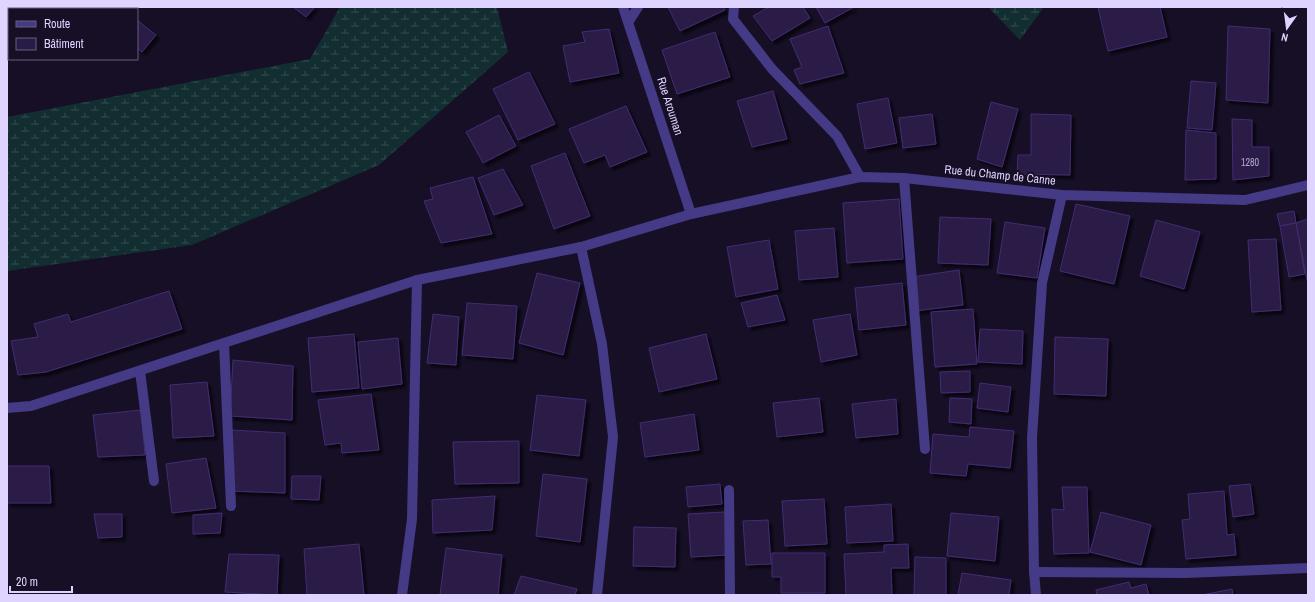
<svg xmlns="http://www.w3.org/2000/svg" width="1315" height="602" font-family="'Archivo Narrow',sans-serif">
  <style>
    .wetland { fill: url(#wetland-marsh) }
    .building { fill: #291b47; stroke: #432d73; filter: url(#shadow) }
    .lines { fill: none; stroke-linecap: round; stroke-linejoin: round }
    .minor { stroke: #453a85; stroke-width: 10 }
    .labels { text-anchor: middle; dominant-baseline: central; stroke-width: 4; stroke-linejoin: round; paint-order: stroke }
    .number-label { font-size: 10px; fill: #b1a6d1 }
    .street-label { font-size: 12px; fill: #ded4ff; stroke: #160f26 }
  </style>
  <defs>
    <pattern id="wetland-marsh" width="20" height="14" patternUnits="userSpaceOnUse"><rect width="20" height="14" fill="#122e30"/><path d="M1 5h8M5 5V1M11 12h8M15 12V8" fill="none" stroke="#344b4f"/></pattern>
    <filter id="shadow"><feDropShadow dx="3.5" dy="3.5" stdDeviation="1" flood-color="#0009"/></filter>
  </defs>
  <rect width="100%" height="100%" fill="#160f26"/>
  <g class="wetland">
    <path d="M 340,7 L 497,7 L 508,52 L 379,165 L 192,245 L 7,271 L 7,117 L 310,59 Z"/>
    <path d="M 988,7 L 1044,7 L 1020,40 Z"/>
  </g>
  <g class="building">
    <path d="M 58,7 L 87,7 L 89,9 L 57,9 Z"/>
    <path d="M 293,7 L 315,7 L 306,17 Z"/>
    <path d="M 668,7 L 723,7 L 725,10 L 680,31 Z"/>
    <path d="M 769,7 L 803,7 L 810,18 L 772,41 L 753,16 Z"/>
    <path d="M 816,7 L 854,7 L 825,23 Z"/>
    <path d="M 1098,7 L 1160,7 L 1167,37 L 1108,51 Z"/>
    <path d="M 137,20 L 156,35 L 142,52 L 137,48 Z"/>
    <path d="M 828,26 L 844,73 L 800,84 L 794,70 L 802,67 L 790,39 Z"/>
    <path d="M 1228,26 L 1270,29 L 1268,103 L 1226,100 Z"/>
    <path d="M 609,29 L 619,73 L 570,82 L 563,46 L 585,42 L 582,32 Z"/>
    <path d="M 715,32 L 730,77 L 677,94 L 662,50 Z"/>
    <path d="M 529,72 L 555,124 L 518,140 L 493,89 Z"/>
    <path d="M 1191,81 L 1216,83 L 1212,130 L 1187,128 Z"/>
    <path d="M 773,91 L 787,139 L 752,147 L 737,101 Z"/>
    <path d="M 888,98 L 897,143 L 865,149 L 857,104 Z"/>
    <path d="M 991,102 L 1018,109 L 1002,167 L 977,159 Z"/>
    <path d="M 626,106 L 647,152 L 610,167 L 605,155 L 584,163 L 569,129 Z"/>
    <path d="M 932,114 L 936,144 L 903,148 L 899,118 Z"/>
    <path d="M 1031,114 L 1071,115 L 1070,175 L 1017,174 L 1018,155 L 1031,155 Z"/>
    <path d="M 499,115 L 516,146 L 483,163 L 466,132 Z"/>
    <path d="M 1232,119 L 1252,120 L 1252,147 L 1269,147 L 1269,176 L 1233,180 Z"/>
    <path d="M 1186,130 L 1216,133 L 1216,179 L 1185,180 Z"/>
    <path d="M 565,153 L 590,216 L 554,229 L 531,166 Z"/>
    <path d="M 503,169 L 523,205 L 494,215 L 478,178 Z"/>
    <path d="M 473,177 L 492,234 L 441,243 L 424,201 L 433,199 L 430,188 Z"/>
    <path d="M 899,199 L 903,259 L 847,263 L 843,203 Z"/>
    <path d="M 1076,204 L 1130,216 L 1114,284 L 1060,271 Z"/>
    <path d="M 1294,211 L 1296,223 L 1280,226 L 1277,214 Z"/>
    <path d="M 940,217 L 991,219 L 988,265 L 938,263 Z"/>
    <path d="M 1308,219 L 1308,280 L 1307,280 L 1296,223 Z"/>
    <path d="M 1156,220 L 1200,232 L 1184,289 L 1140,276 Z"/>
    <path d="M 1005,222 L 1045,228 L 1037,278 L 997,273 Z"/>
    <path d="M 1296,223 L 1305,274 L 1289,277 L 1280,226 Z"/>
    <path d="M 834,228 L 838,277 L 799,280 L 795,231 Z"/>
    <path d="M 1276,239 L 1281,310 L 1252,312 L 1248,240 Z"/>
    <path d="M 769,240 L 778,289 L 736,297 L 727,247 Z"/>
    <path d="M 959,270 L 963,305 L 915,311 L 912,277 Z"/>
    <path d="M 537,273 L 580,283 L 563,355 L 519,343 Z"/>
    <path d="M 902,283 L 906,325 L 859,330 L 855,288 Z"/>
    <path d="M 169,291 L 182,329 L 46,372 L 18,375 L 11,341 L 38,337 L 34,324 L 68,314 L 71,322 Z"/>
    <path d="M 777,295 L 785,320 L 748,327 L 741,303 Z"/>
    <path d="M 467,303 L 517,306 L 513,359 L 462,355 Z"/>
    <path d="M 973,309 L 977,364 L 935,367 L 931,312 Z"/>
    <path d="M 433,314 L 459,317 L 456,365 L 427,363 Z"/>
    <path d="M 850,314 L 857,355 L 821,362 L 813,320 Z"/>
    <path d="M 980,329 L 1023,331 L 1022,364 L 978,362 Z"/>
    <path d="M 354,334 L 359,388 L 312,392 L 308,338 Z"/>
    <path d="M 706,334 L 717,379 L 659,392 L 649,348 Z"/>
    <path d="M 1055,337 L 1108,339 L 1106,396 L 1054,394 Z"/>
    <path d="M 398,338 L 402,384 L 362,389 L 358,342 Z"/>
    <path d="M 233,360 L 293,366 L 292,420 L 230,416 Z"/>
    <path d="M 970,371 L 970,392 L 941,393 L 940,372 Z"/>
    <path d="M 207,382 L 214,436 L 173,438 L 170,385 Z"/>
    <path d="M 980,383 L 1011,387 L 1008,412 L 977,408 Z"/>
    <path d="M 371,394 L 379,450 L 342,453 L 341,443 L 325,445 L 318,400 Z"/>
    <path d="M 537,395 L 586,400 L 579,456 L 530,450 Z"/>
    <path d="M 819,398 L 823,432 L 777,437 L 773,403 Z"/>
    <path d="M 950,398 L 972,399 L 971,424 L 949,422 Z"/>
    <path d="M 896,399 L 898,434 L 856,438 L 852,404 Z"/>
    <path d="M 141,410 L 145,455 L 98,457 L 93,415 Z"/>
    <path d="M 694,414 L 699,450 L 645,457 L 640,423 Z"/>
    <path d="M 970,427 L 1014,431 L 1010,468 L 968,464 L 966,476 L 930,473 L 933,434 L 969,437 Z"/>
    <path d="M 231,430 L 285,433 L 285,493 L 230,491 Z"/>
    <path d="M 519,441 L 519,483 L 455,484 L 453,442 Z"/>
    <path d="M 206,458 L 216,508 L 172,513 L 166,464 Z"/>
    <path d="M 7,466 L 49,466 L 51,503 L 7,503 Z"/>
    <path d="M 543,474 L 587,479 L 580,542 L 536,536 Z"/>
    <path d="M 292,476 L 321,476 L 319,500 L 291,499 Z"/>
    <path d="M 720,484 L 722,504 L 688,507 L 686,487 Z"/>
    <path d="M 1250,484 L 1254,514 L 1233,517 L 1229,486 Z"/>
    <path d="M 1062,487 L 1087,487 L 1089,553 L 1054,554 L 1052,509 L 1064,510 Z"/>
    <path d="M 1224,491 L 1227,535 L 1234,534 L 1236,555 L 1186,559 L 1182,520 L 1190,519 L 1188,494 Z"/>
    <path d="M 495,496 L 492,530 L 433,533 L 432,500 Z"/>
    <path d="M 824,499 L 827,544 L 785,546 L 782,501 Z"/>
    <path d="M 891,504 L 893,541 L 847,543 L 845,507 Z"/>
    <path d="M 725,512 L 727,555 L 691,557 L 688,514 Z"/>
    <path d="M 1101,512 L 1151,525 L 1141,565 L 1090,552 Z"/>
    <path d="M 222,513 L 220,533 L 193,534 L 193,515 Z"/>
    <path d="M 951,513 L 999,517 L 995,561 L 947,556 Z"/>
    <path d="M 94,514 L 122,514 L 122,537 L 98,538 Z"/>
    <path d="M 768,520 L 771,564 L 746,565 L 743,521 Z"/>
    <path d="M 634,527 L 676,528 L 675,567 L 633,566 Z"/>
    <path d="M 359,544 L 364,595 L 307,595 L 304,549 Z"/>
    <path d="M 908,544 L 909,568 L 891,568 L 892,595 L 846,595 L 844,554 L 884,552 L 884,545 Z"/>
    <path d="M 446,548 L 502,555 L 498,595 L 440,595 Z"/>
    <path d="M 772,553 L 825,553 L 825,593 L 781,593 L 781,577 L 772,577 Z"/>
    <path d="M 229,554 L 279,555 L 277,595 L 225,592 Z"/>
    <path d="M 915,557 L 946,558 L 946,595 L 914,595 Z"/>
    <path d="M 962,573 L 1011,580 L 1009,595 L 958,595 Z"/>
    <path d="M 521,576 L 577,589 L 575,595 L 514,595 Z"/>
    <path d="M 1129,582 L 1131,588 L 1146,584 L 1149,595 L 1097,595 L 1096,590 Z"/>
    <path d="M 1232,589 L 1233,595 L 1202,595 Z"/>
  </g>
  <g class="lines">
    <g class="minor">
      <path d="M 623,7 L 691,214"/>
      <path d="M 734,7 L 733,19 L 772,69 L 837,136 L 860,177"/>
      <path d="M 629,21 L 638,7"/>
      <path d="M 904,178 L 925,449"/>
      <path d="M 581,247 L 602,344 L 613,437 L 597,595"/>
      <path d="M 224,343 L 231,506"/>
      <path d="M 140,371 L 154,481"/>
      <path d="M 7,408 L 31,406 L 417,280 L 581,247 L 691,214 L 860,177 L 904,178 L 1062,195 L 1245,200 L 1308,185"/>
      <path d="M 729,490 L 730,595"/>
      <path d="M 1034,572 L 1186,573 L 1308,568"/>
      <path d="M 402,595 L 412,519 L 417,280"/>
      <path d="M 1036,595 L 1034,572 L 1032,438 L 1042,283 L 1062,195"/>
    </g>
  </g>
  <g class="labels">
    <g class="number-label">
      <text x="1250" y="162">1280</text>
    </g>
    <g class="street-label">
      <text transform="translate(670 106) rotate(72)">Rue Arouman</text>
      <text transform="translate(1000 175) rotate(6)">Rue du Champ de Canne</text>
    </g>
  </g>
  <rect width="1315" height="602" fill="none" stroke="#ded4ff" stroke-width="16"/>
  <rect x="8" y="8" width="130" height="52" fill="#160f26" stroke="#665e7d"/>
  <rect x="16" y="21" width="20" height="6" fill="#453a85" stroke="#665e7d"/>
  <text x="44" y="28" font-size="12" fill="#ded4ff">Route</text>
  <rect x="16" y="38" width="20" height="12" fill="#291b47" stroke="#665e7d"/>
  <text x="44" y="48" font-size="12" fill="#ded4ff">Bâtiment</text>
  <g transform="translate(1287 28) rotate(194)" stroke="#160f26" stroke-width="3" paint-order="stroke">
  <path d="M0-3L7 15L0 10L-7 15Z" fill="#ded4ff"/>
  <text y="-6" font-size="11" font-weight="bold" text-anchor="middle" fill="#ded4ff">N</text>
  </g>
  <path d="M10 586v6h62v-6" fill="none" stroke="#ded4ff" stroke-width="2"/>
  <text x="16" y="586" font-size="12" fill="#ded4ff" stroke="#160f26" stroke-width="3" paint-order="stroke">20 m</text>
</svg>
